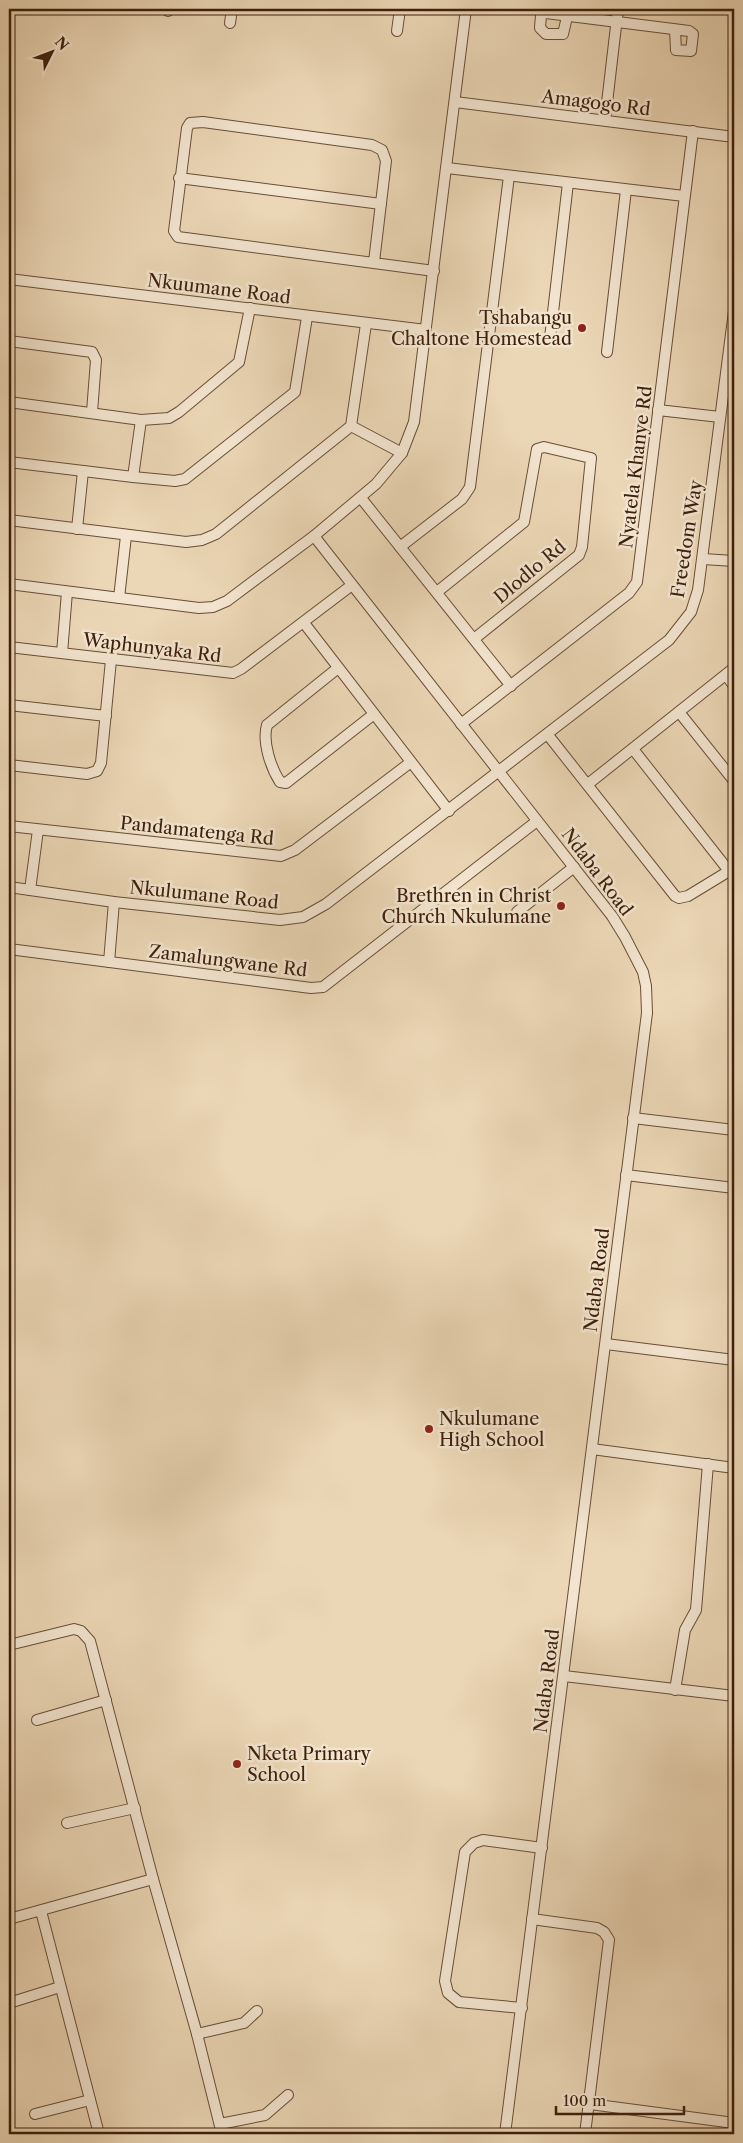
<svg xmlns="http://www.w3.org/2000/svg" width="743" height="2143" font-family="'Libre Caslon Text',serif">
  <style>
    .lines { fill: none; stroke-linecap: round; stroke-linejoin: round }
    .street-casing { stroke: #6a4e36; stroke-width: 12 }
    .street { stroke: #f2e4cf; stroke-width: 10 }
    .poi-dot { fill: #8f2418; stroke: #f2e4cf; stroke-width: 2 }
    .labels { text-anchor: middle; dominant-baseline: central; stroke-width: 5; stroke-linejoin: round; paint-order: stroke }
    .street-label { font-size: 18px; fill: #3f200c; stroke: #f2e4cf }
    .poi-label { font-size: 18px; fill: #3f200c; stroke: #f2e4cf; text-anchor: end }
  </style>
  <rect width="100%" height="100%" fill="#ebd6b5"/>
  <filter id="stains"><feTurbulence type="fractalNoise" baseFrequency=".004" numOctaves="4"/><feColorMatrix values="0 0 0 0 .2 0 0 0 0 .09 0 0 0 0 .02 0 0 0 .5 -.17"/></filter>
  <radialGradient id="worn" r=".72"><stop offset=".6" stop-color="#630" stop-opacity="0"/><stop offset="1" stop-color="#630" stop-opacity=".3"/></radialGradient>
  <g class="lines">
    <g class="street-casing">
      <g id="street">
        <path d="M 168,11 L 168,9"/>
        <path d="M 567,17 L 563,34 L 546,34 L 540,28 L 541,15 L 546,13 L 689,31 L 693,34 L 691,51 L 676,50 L 675,30"/>
        <path d="M 230,23 L 232,9"/>
        <path d="M 397,31 L 400,9"/>
        <path d="M 455,102 L 734,137"/>
        <path d="M 605,120 L 618,9"/>
        <path d="M 447,168 L 684,196"/>
        <path d="M 179,178 L 381,204"/>
        <path d="M 374,262 L 386,161 L 382,150 L 372,145 L 203,122 L 190,123 L 187,128 L 174,231 L 178,237 L 434,271"/>
        <path d="M 9,279 L 426,330"/>
        <path d="M 550,338 L 568,183"/>
        <path d="M 9,341 L 92,352 L 96,360 L 92,412"/>
        <path d="M 607,352 L 626,190"/>
        <path d="M 9,402 L 141,420 L 169,418 L 179,412 L 239,362 L 250,308"/>
        <path d="M 658,410 L 720,417"/>
        <path d="M 351,426 L 402,453"/>
        <path d="M 9,462 L 133,477 L 175,481 L 185,479 L 295,392 L 307,317"/>
        <path d="M 133,477 L 141,420"/>
        <path d="M 361,498 L 511,686"/>
        <path d="M 9,520 L 186,542 L 202,540 L 216,534 L 351,426 L 366,324"/>
        <path d="M 77,529 L 83,471"/>
        <path d="M 314,536 L 612,916 L 625,937 L 643,972 L 646,986 L 647,1013 L 505,2134"/>
        <path d="M 400,547 L 462,499 L 470,487 L 509,176"/>
        <path d="M 703,559 L 734,561"/>
        <path d="M 9,584 L 199,608 L 213,607 L 227,601 L 314,536 L 376,484 L 402,453 L 414,422 L 466,9"/>
        <path d="M 437,592 L 524,522 L 537,449 L 544,447 L 591,458 L 582,547 L 579,555 L 474,639"/>
        <path d="M 119,598 L 126,536"/>
        <path d="M 304,623 L 449,811"/>
        <path d="M 9,647 L 233,673 L 241,669 L 352,585"/>
        <path d="M 62,653 L 67,592"/>
        <path d="M 338,668 L 267,725 C 262,742 271,768 280,782 L 286,783 L 374,714"/>
        <path d="M 726,675 L 734,686"/>
        <path d="M 9,705 L 106,716"/>
        <path d="M 679,712 L 734,781"/>
        <path d="M 461,724 L 629,593 L 637,582 L 693,131"/>
        <path d="M 548,735 L 675,896 L 679,898 L 688,896 L 734,868"/>
        <path d="M 633,749 L 729,871"/>
        <path d="M 9,765 L 87,774 L 97,771 L 101,763 L 111,660"/>
        <path d="M 588,784 L 734,668"/>
        <path d="M 9,826 L 281,856 L 295,850 L 411,762"/>
        <path d="M 9,887 L 114,902 L 280,920 L 303,917 L 326,904 L 669,640 L 691,612 L 698,590 L 734,311"/>
        <path d="M 30,890 L 38,830"/>
        <path d="M 517,912 L 574,867"/>
        <path d="M 9,949 L 311,988 L 323,987 L 537,821"/>
        <path d="M 109,962 L 114,902"/>
        <path d="M 633,1118 L 734,1130"/>
        <path d="M 626,1175 L 734,1188"/>
        <path d="M 606,1344 L 734,1360"/>
        <path d="M 592,1449 L 734,1468"/>
        <path d="M 9,1645 L 74,1629 L 81,1631 L 90,1641 L 153,1879 L 197,2034 L 222,2134"/>
        <path d="M 564,1676 L 734,1696"/>
        <path d="M 675,1690 L 685,1630 L 696,1610 L 708,1464"/>
        <path d="M 37,1720 L 106,1700"/>
        <path d="M 67,1823 L 135,1808"/>
        <path d="M 41,1911 L 99,2134"/>
        <path d="M 9,1919 L 153,1879"/>
        <path d="M 532,1919 L 597,1928 L 604,1932 L 609,1940 L 585,2134"/>
        <path d="M 9,2003 L 60,1987"/>
        <path d="M 522,2008 L 459,2002 L 448,1993 L 445,1981 L 465,1852 L 474,1843 L 483,1840 L 542,1848"/>
        <path d="M 197,2034 L 244,2023 L 257,2011"/>
        <path d="M 590,2104 L 734,2123"/>
        <path d="M 35,2114 L 90,2100"/>
        <path d="M 220,2124 L 265,2115 L 288,2095"/>
      </g>
    </g>
    <use href="#street" class="street"/>
  </g>
  <g class="poi-dot">
    <circle cx="582" cy="328" r="5"/>
    <circle cx="561" cy="906" r="5"/>
    <circle cx="429" cy="1429" r="5"/>
    <circle cx="237" cy="1764" r="5"/>
  </g>
  <g class="labels">
    <g class="street-label">
      <text transform="translate(596 103) rotate(7)">Amagogo Rd</text>
      <text transform="translate(219 289) rotate(7)">Nkuumane Road</text>
      <text transform="translate(636 467) rotate(-83)">Nyatela Khanye Rd</text>
      <text transform="translate(687 539) rotate(-81)">Freedom Way</text>
      <text transform="translate(530 572) rotate(-40)">Dlodlo Rd</text>
      <text transform="translate(152 648) rotate(7)">Waphunyaka Rd</text>
      <text transform="translate(197 831) rotate(6)">Pandamatenga Rd</text>
      <text transform="translate(597 872) rotate(53)">Ndaba Road</text>
      <text transform="translate(204 895) rotate(6)">Nkulumane Road</text>
      <text transform="translate(228 961) rotate(7)">Zamalungwane Rd</text>
      <text transform="translate(597 1280) rotate(-83)">Ndaba Road</text>
      <text transform="translate(547 1681) rotate(-83)">Ndaba Road</text>
    </g>
    <g class="poi-label">
      <text x="572" y="318">Tshabangu<tspan x="572" dy="21">Chaltone Homestead</tspan></text>
      <text x="551" y="896">Brethren in Christ<tspan x="551" dy="21">Church Nkulumane</tspan></text>
      <text x="439" y="1419" text-anchor="start">Nkulumane<tspan x="439" dy="21">High School</tspan></text>
      <text x="247" y="1754" text-anchor="start">Nketa Primary<tspan x="247" dy="21">School</tspan></text>
    </g>
  </g>
  <rect width="743" height="2143" fill="none" stroke="#ebd6b5" stroke-width="30"/>
  <rect x="10" y="10" width="723" height="2123" fill="none" stroke="#3f200c" stroke-width="2.5"/>
  <rect x="15" y="15" width="713" height="2113" fill="none" stroke="#3f200c"/>
  <g transform="translate(52 52) rotate(48)" stroke="#f2e4cf" stroke-width="4" paint-order="stroke">
  <path d="M0-4L9 19L0 12L-9 19Z" fill="#3f200c"/>
  <text y="-8" font-size="14" font-weight="bold" text-anchor="middle" fill="#3f200c">N</text>
  </g>
  <path d="M556 2106v8h128v-8" fill="none" stroke="#3f200c" stroke-width="2.5"/>
  <text x="563" y="2106" font-size="15" fill="#3f200c" stroke="#f2e4cf" stroke-width="4" paint-order="stroke">100 m</text>
  <rect width="100%" height="100%" filter="url(#stains)"/>
  <rect width="100%" height="100%" fill="url(#worn)"/>
</svg>
